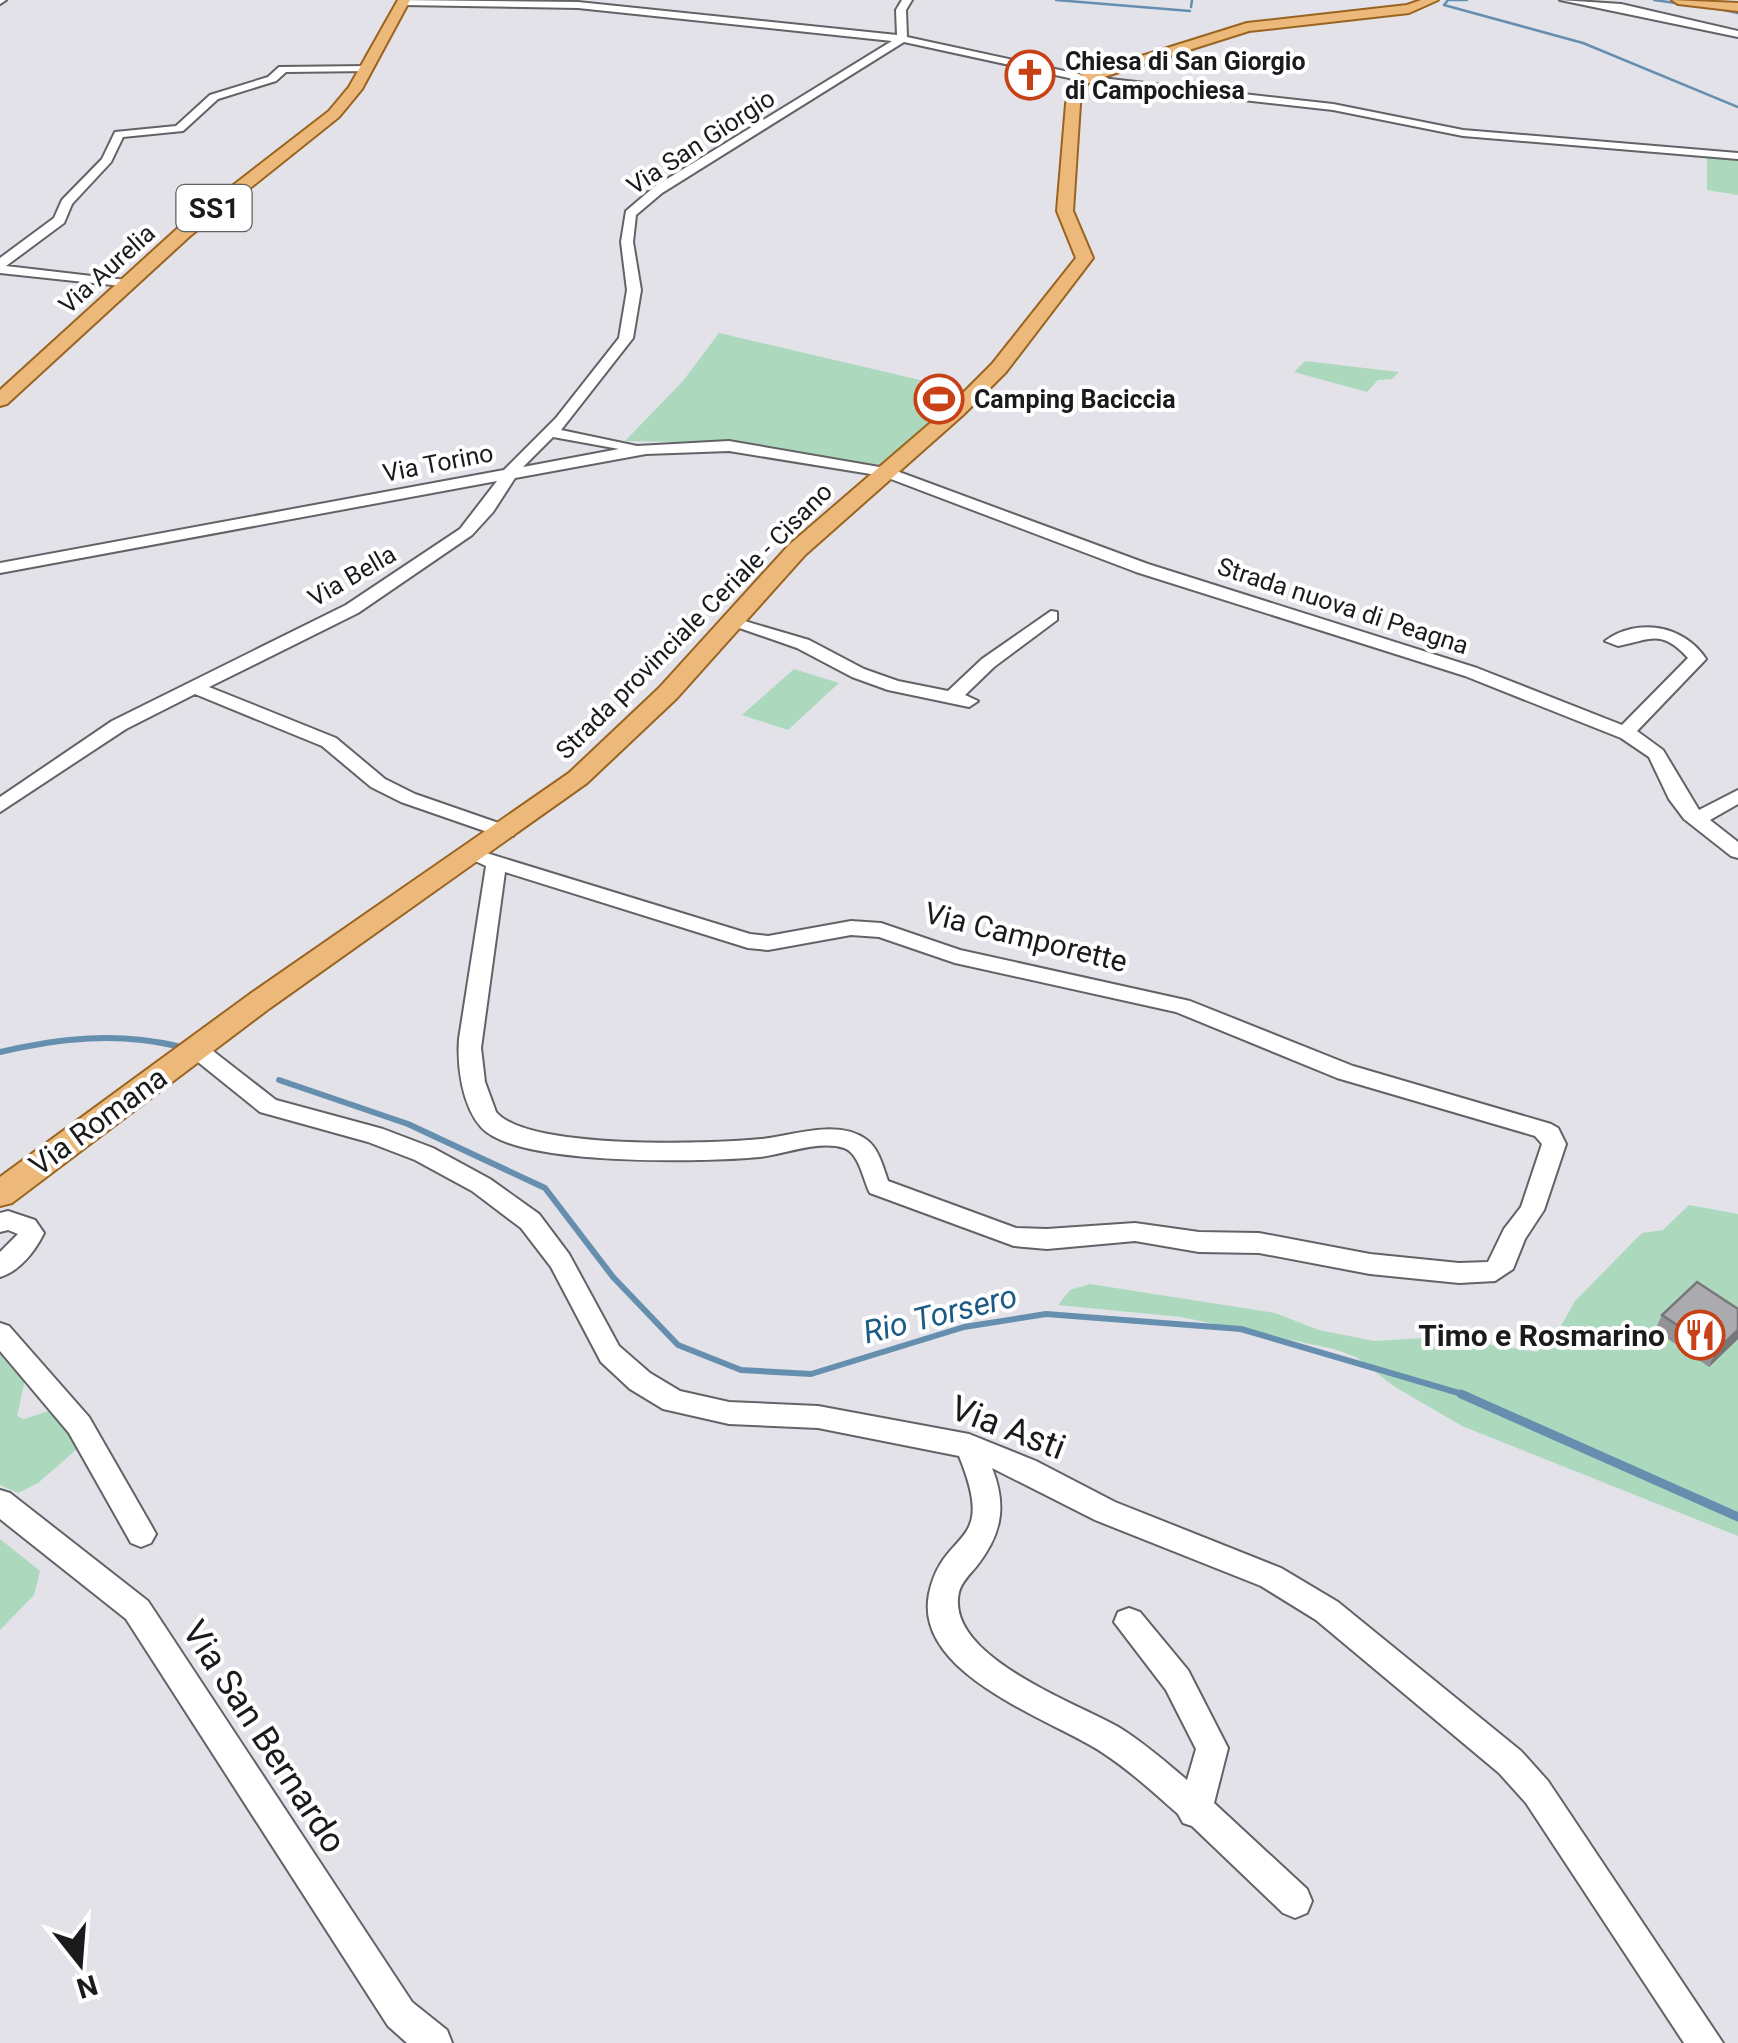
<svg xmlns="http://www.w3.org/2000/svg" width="1738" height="2043" font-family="Roboto,sans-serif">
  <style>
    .green { fill: #acd9bd }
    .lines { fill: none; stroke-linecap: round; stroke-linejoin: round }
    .stream-far2 { stroke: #668eaf; stroke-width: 2.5 }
    .stream-far1 { stroke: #668eaf; stroke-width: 6 }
    .stream { stroke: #668eaf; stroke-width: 9 }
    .minor-casing { stroke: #626267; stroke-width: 4 }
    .major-casing { stroke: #9a6420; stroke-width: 4 }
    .minor { fill: #fff; fill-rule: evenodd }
    .major { fill: #ecb97a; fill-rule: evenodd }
    .wall { fill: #929296 }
    .shaded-wall { fill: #77777a }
    .building { fill: #aaaaaf; stroke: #77777a; stroke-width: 2.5 }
    .labels { text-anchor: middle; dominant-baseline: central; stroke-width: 8; stroke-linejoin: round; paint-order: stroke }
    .far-poi-label { font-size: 25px; font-weight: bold; fill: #1b1b1d; stroke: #fff; text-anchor: start }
    .far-street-label { font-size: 25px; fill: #1b1b1d; stroke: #fff }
    .shield { fill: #fff; stroke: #5f5f61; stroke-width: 2.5 }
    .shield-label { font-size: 28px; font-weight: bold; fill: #1b1b1d }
    .street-label { font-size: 30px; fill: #1b1b1d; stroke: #fff }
    .poi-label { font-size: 30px; font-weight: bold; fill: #1b1b1d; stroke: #fff; text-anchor: end }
    .water-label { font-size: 32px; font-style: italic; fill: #1b5c87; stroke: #fff }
    .near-street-label { font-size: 35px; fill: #1b1b1d; stroke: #fff }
  </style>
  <rect width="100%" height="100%" fill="#e2e2e8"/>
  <g class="green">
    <path d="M 1707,156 L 1738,158 L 1738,195 L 1707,190 Z"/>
    <path d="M 719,333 L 967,391 L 884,466 L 731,443 L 625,441 L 683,381 Z"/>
    <path d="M 1305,361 L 1399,372 L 1392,379 L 1378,380 L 1367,392 L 1294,372 Z"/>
    <path d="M 794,669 L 839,683 L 788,730 L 742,715 Z"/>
    <path d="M 1689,1205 L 1738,1214 L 1738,1536 L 1462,1426 L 1395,1387 L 1356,1357 L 1334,1349 L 1181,1317 L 1058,1305 L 1070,1290 L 1090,1284 L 1275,1313 L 1319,1330 L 1374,1341 L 1442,1337 L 1537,1352 L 1561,1326 L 1575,1301 L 1636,1239 L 1642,1233 L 1663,1230 Z"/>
    <path d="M 0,1351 L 25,1380 L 17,1416 L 24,1419 L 52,1410 L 78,1442 L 77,1449 L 38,1483 L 18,1493 L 0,1485 Z"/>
    <path d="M 0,1539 L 40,1571 L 34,1595 L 0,1630 Z"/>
  </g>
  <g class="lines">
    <g class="stream-far2">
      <path d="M 1056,0 L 1190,11"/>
      <path d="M 1448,0 L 1444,5 L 1583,43 L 1738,107"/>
      <path d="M 1448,0 L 1467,0"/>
      <path d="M 1654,0 L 1683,4"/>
      <path d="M 1191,7 L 1192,0"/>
      <path d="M 1710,7 L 1738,13"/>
    </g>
    <g class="stream-far1">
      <path d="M 0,1052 C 61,1038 116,1032 177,1046"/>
      <path d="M 279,1080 L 408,1124 L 545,1188 L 613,1277 L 678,1345 L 741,1370 L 811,1374 L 964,1327 L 1046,1314 L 1241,1329 L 1469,1396"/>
    </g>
    <path class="stream" d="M 1461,1394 L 1738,1517"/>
    <g class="minor-casing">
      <g id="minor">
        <path d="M 0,0 L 6,0 L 0,4 Z"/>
        <path d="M 399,0 L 578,2 L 897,35 L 896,10 L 902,0 L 912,0 L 906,10 L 907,37 L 1092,77 L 1333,104 L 1463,130 L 1738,153 L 1738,159 L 1463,136 L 1333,110 L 1092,83 L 904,42 L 662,193 L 636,215 L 633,242 L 641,290 L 633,338 L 561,430 L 637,446 L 729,441 L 891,469 L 1148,564 L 1477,668 L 1622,725 L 1688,658 C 1661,628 1650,640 1618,646 L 1605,641 C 1637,617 1684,625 1706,659 L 1637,731 L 1663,750 L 1699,810 L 1738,790 L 1738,804 L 1710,820 L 1738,842 L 1738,858 L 1731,856 L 1684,819 L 1669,799 L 1649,757 L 1621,738 L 1465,676 L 1136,572 L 883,476 L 729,451 L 646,454 L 515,478 L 493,512 L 472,535 L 358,613 L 209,687 L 336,738 L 385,779 L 415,794 L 513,828 L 516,832 L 513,836 L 499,836 L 401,802 L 371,787 L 322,746 L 195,694 L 126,729 L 0,812 L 0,797 L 112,721 L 346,605 L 460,529 L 497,481 L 0,573 L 0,563 L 504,470 L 556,418 L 619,338 L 627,290 L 621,242 L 626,211 L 654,187 L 892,41 L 578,8 L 402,5 ZM 553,437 L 619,449 L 523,467 Z"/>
        <path d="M 1560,0 L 1621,4 L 1738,31 L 1738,37 Z"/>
        <path d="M 367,66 L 371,71 L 286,72 L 276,81 L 218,99 L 183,131 L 123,137 L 111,162 L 72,204 L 64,223 L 6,266 L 126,280 L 131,281 L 131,287 L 0,273 L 0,258 L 54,218 L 62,200 L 102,159 L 115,132 L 176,126 L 210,95 L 268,77 L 279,67 Z"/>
        <path d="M 1051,611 L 1057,612 L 1057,620 L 994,667 L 965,695 L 978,701 L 969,707 L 888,690 L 852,677 L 797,648 L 722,622 L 731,617 L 809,640 L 864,669 L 898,681 L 948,691 L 982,659 Z"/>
        <path d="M 470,848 L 750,934 L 768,936 L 851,921 L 881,923 L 960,950 L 1190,1001 L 1353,1066 L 1551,1124 L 1558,1128 L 1566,1144 L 1544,1210 L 1525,1239 L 1513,1269 L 1495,1281 L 1459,1283 L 1370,1274 L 1259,1253 L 1199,1252 L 1135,1241 L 1047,1249 L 1014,1246 L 870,1193 C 863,1180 860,1154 844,1148 C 819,1140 785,1154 760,1157 C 707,1162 516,1167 481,1127 C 462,1105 457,1066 459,1039 L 486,866 L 460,854 ZM 505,872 L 748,948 L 768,950 L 851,935 L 879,937 L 955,963 L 1176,1012 L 1337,1078 L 1535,1136 L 1542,1144 L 1521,1207 L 1504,1229 L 1488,1262 L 1459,1263 L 1370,1254 L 1259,1233 L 1199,1232 L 1135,1223 L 1047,1229 L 1016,1228 L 888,1181 C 883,1167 879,1149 867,1140 C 838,1118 793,1136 761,1139 C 710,1144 528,1150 496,1112 L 485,1082 L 481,1048 Z"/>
        <path d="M 196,1041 L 204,1044 L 276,1100 L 383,1129 L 433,1148 L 490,1179 L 539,1214 L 569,1254 L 619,1346 L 650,1373 L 680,1391 L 729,1402 L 818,1406 L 969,1434 L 1036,1461 L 1115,1502 L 1281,1568 L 1338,1602 L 1521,1751 L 1548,1781 L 1723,2043 L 1684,2043 L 1526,1803 L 1499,1773 L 1316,1620 L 1261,1586 L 1095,1520 L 992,1468 C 1007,1506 1002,1534 976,1567 C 970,1574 961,1583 959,1592 C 944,1657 1078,1703 1120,1728 C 1144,1743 1166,1762 1187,1780 L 1196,1749 L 1166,1690 L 1114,1622 L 1118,1612 L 1129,1608 L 1140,1612 L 1188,1670 L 1228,1748 L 1214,1803 L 1307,1889 L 1312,1901 L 1307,1913 L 1295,1918 L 1283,1913 L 1192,1826 L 1183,1823 L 1178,1814 C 1153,1792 1128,1769 1100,1751 C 1050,1719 913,1674 929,1594 C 943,1526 998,1551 959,1456 L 818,1428 L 729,1424 L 663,1409 L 630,1389 L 601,1362 L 551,1267 L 521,1228 L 472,1191 L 415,1160 L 368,1142 L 260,1112 L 188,1054 L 185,1049 Z"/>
        <path d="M 8,1211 L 35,1220 L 44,1233 C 35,1251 20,1271 0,1277 L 0,1252 L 18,1234 L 8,1230 L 0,1232 L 0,1213 Z"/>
        <path d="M 0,1323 L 9,1326 L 89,1417 L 151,1525 L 156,1534 L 151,1543 L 141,1547 L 131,1543 L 69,1433 L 0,1351 Z"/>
        <path d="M 0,1490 L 10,1493 L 148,1601 L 412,2002 L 447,2030 L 452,2043 L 407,2043 L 388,2026 L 126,1619 L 0,1519 Z"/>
      </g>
    </g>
    <g class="major-casing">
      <g id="major">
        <path d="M 398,0 L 410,0 L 362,89 L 339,117 L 190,236 L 7,404 L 0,406 L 0,390 L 178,228 L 329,111 L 349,87 Z"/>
        <path d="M 1421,0 L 1438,0 L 1409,13 L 1249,31 L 1091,81 L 1083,88 L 1080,104 L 1073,211 L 1093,258 L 1006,372 L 963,415 L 805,555 L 677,698 L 587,783 L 270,1008 L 12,1203 L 0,1206 L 0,1177 L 250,994 L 569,773 L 659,688 L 789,545 L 949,407 L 992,364 L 1076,258 L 1057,211 L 1066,104 L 1069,87 L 1081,75 L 1247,23 L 1407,5 Z"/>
        <path d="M 1672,0 L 1738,3 L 1738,11 L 1678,4 Z"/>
      </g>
    </g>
    <use href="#minor" class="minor"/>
    <use href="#major" class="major"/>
  </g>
  <path class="wall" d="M 1738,1309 L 1738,1339 L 1709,1367 L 1655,1330 L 1662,1315 Z"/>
  <path class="shaded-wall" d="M 1738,1330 L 1738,1339 L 1709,1367 L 1716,1351 Z"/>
  <path class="building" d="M 1697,1282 L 1738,1309 L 1738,1330 L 1716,1351 L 1662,1315 Z"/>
  <defs>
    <g id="church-ring" transform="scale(2.5)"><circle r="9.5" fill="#fff" stroke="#c84016" stroke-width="1.5"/><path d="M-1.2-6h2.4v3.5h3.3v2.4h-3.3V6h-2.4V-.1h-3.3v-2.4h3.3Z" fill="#c84016"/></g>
    <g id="stadium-ring" transform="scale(2.5)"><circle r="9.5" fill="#fff" stroke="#c84016" stroke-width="1.5"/><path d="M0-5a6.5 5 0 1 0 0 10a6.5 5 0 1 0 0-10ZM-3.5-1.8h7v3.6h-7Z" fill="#c84016"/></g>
    <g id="restaurant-ring" transform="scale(2.5)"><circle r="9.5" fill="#fff" stroke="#c84016" stroke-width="1.5"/><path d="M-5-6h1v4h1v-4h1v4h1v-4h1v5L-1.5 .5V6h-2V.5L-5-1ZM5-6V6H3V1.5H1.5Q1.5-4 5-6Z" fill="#c84016"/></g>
  </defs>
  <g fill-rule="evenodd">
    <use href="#church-ring" x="1030" y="75"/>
    <use href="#stadium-ring" x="939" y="399"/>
    <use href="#restaurant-ring" x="1700" y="1335"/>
  </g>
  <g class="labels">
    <g class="far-poi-label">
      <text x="1065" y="61">Chiesa di San Giorgio<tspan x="1065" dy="29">di Campochiesa</tspan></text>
      <text x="974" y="399">Camping Baciccia</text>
    </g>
    <g class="far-street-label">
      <text transform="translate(701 142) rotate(-33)">Via San Giorgio</text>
      <text transform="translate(107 269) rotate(-42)">Via Aurelia</text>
      <text transform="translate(438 463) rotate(-11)">Via Torino</text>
      <text transform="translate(352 576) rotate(-30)">Via Bella</text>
      <text transform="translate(1343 606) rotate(18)">Strada nuova di Peagna</text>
      <text transform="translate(694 621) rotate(-45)">Strada provinciale Ceriale - Cisano</text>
    </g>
    <rect class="shield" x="176.5" y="185" width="75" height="46" rx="8"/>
    <g class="shield-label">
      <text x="214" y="208">SS1</text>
    </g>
    <g class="street-label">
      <text transform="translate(1026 937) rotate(14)">Via Camporette</text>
      <text transform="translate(98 1121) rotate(-36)">Via Romana</text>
    </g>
    <g class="poi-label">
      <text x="1665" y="1335">Timo e Rosmarino</text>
    </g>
    <g class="water-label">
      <text transform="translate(940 1314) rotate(-14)">Rio Torsero</text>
    </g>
    <g class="near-street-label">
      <text transform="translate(1008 1428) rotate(21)">Via Asti</text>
      <text transform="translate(264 1737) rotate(57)">Via San Bernardo</text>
    </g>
  </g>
  <g transform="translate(80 1963) rotate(163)" stroke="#ffffff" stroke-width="8" paint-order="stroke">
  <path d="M0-8L18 38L0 25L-18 38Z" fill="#1b1b1d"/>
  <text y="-15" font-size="28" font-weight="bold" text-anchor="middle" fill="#1b1b1d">N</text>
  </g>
</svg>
